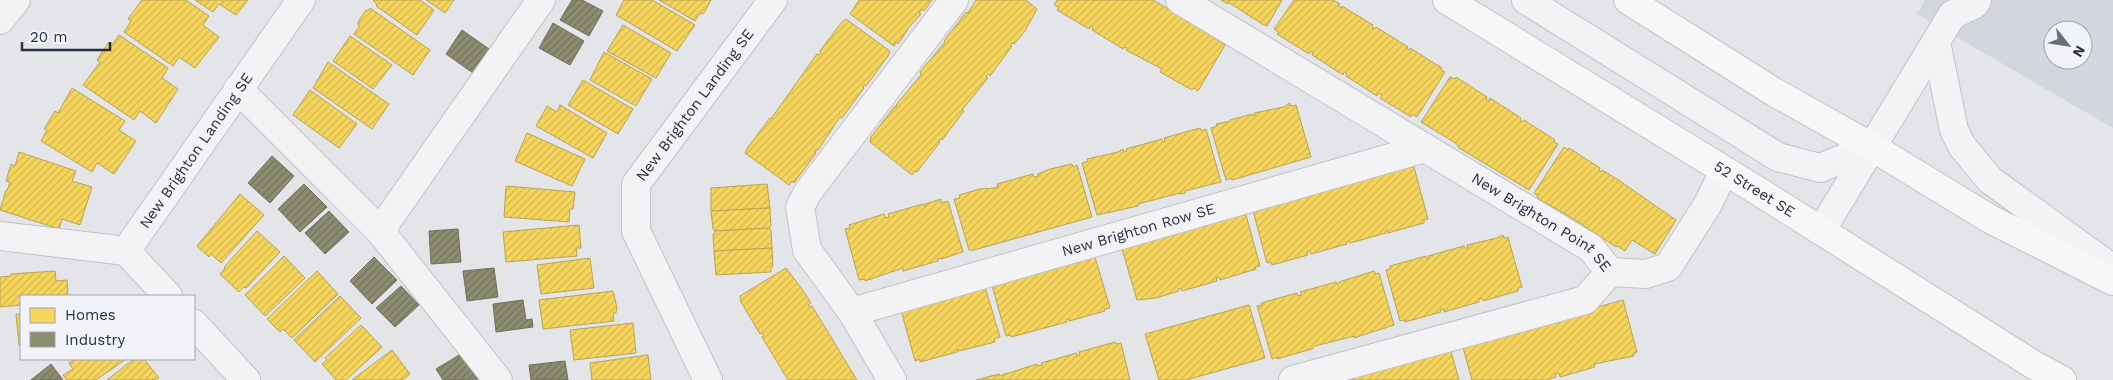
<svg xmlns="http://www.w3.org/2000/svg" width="2113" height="380" font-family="'Work Sans',sans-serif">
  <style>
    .built { fill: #d4d6dd; fill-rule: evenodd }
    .homes { fill: url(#homes-hatch); stroke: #b8a354 }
    .industry { fill: url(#industry-hatch); stroke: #6e7061 }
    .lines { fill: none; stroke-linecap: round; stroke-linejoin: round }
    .minor-casing { stroke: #c1c2c6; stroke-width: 30 }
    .major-casing { stroke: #c0c2c6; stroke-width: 30 }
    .minor { stroke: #f3f3f6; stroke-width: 28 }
    .major { stroke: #f7f7f7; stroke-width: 28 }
    .labels { text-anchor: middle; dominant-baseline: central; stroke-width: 5; stroke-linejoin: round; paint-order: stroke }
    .street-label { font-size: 15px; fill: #292e43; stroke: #f1f3f8 }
  </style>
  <defs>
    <pattern id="homes-hatch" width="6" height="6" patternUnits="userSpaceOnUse" patternTransform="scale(1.25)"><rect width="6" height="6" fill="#f6d55c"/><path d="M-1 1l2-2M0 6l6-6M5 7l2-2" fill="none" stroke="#d3b751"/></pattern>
    <pattern id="industry-hatch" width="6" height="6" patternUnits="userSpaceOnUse" patternTransform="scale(1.25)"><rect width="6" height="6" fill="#8c8c6e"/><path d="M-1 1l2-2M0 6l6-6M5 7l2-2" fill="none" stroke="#72735c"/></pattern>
  </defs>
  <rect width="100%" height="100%" fill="#e4e5e8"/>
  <path class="built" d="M 1925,0 L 2113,0 L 2113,128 L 1917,14 ZM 2053,30 L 2083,30 L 2083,60 L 2053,60 Z"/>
  <g class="homes">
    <path d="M 142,0 L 186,0 L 209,16 L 203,25 L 219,37 L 195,68 L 179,57 L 173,66 L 124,32 L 131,21 L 128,19 Z"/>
    <path d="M 195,0 L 248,0 L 236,15 L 219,4 L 213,12 Z"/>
    <path d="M 373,0 L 420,0 L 434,10 L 417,35 L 376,6 L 377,5 Z"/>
    <path d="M 426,0 L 454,0 L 445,13 Z"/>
    <path d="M 624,0 L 652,0 L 695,25 L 677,51 L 616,15 Z"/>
    <path d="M 659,0 L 711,0 L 704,13 L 699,14 L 695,21 Z"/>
    <path d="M 859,0 L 932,0 L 924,11 L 922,9 L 919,13 L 921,14 L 910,26 L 898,44 L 896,42 L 894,46 L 850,14 Z"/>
    <path d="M 976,0 L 1026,0 L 1037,9 L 1025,31 L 1014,44 L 1012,43 L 1010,45 L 1012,46 L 990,76 L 988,74 L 986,77 L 988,78 L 962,110 L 964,111 L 942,140 L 940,139 L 938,141 L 940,142 L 917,172 L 915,171 L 912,175 L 870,142 L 871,137 L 894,107 L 897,106 L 896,105 L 920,76 L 921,74 L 920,72 L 945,42 L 944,41 L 966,12 L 968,13 Z"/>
    <path d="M 1057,0 L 1153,0 L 1187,20 L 1186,21 L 1190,23 L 1191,22 L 1205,30 L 1204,31 L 1225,45 L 1198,91 L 1194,88 L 1192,90 L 1160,72 L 1162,69 L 1126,50 L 1127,48 L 1125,47 L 1123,49 L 1092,30 L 1093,28 L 1091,26 L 1089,29 L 1057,10 L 1059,7 L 1054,5 Z"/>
    <path d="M 1221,0 L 1282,0 L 1267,26 L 1262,24 L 1228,2 L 1227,4 Z"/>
    <path d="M 1294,0 L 1333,0 L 1340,4 L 1338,6 L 1341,8 L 1342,6 L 1373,25 L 1372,28 L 1374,29 L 1376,27 L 1408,47 L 1406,48 L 1409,50 L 1410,48 L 1442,68 L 1441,70 L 1445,72 L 1417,117 L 1412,114 L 1411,117 L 1380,98 L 1382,95 L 1379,93 L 1377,96 L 1346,76 L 1347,74 L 1344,72 L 1343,75 L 1312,55 L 1313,53 L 1310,51 L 1309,54 L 1277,34 L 1279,32 L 1274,29 Z"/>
    <path d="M 370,8 L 430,50 L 413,75 L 354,34 L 359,27 L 358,22 L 366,10 L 368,11 Z"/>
    <path d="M 846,19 L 890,51 L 888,56 L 866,86 L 864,85 L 863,87 L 864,88 L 842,118 L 840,117 L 818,150 L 814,151 L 816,153 L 794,183 L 792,181 L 789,185 L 745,153 L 748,147 L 770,118 L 771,119 L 773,116 L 817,54 L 819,55 L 821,53 L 820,51 L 842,22 Z"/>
    <path d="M 623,25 L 671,53 L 656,78 L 607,51 Z"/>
    <path d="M 119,35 L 168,68 L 162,78 L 178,89 L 156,123 L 140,111 L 134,120 L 83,85 L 100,62 L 97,60 L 108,43 L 112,45 Z"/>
    <path d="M 350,36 L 392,65 L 373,89 L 333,61 Z"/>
    <path d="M 604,52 L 652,79 L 636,106 L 590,80 Z"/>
    <path d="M 328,62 L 389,104 L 372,129 L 313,88 Z"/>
    <path d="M 1450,77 L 1455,79 L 1456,77 L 1487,97 L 1486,99 L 1489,101 L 1490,98 L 1521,118 L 1520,120 L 1522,122 L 1524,120 L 1555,140 L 1554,142 L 1558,144 L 1529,190 L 1459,148 L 1457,144 L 1421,122 Z"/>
    <path d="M 583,80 L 633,109 L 618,134 L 568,105 Z"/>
    <path d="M 72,88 L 125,121 L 119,130 L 136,141 L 114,174 L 97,163 L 92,172 L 41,141 L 47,130 L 44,129 L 55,111 L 58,113 Z"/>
    <path d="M 310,90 L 357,124 L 339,148 L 293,115 Z"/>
    <path d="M 1290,103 L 1291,106 L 1296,105 L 1311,157 L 1232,180 L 1231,178 L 1226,180 L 1211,128 L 1217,126 L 1216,124 L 1231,121 L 1230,120 L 1252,114 L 1253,116 L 1255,116 L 1254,113 L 1284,107 Z"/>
    <path d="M 560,105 L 607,133 L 593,158 L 536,126 L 547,106 L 557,112 Z"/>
    <path d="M 1200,128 L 1201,131 L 1206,129 L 1221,182 L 1185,191 L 1185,193 L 1180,194 L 1180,193 L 1138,204 L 1138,206 L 1097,215 L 1082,163 L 1088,161 L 1087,159 L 1118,152 L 1123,149 L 1124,152 L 1127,151 L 1126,149 L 1162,139 L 1163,142 L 1165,141 L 1164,138 Z"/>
    <path d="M 527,133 L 585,159 L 572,186 L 515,161 Z"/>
    <path d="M 1564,147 L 1568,150 L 1569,148 L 1600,168 L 1599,170 L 1601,172 L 1602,170 L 1617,179 L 1676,220 L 1655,254 L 1632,240 L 1625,251 L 1617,246 L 1616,247 L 1572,218 L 1537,198 L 1538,196 L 1534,193 Z"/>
    <path d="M 19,152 L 76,171 L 72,181 L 92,187 L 80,225 L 62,219 L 59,229 L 0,210 L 6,190 L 7,191 L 10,182 L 6,181 L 11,164 L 15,166 Z"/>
    <path d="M 1072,164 L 1073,167 L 1077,165 L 1092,217 L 974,250 L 969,250 L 954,199 L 960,198 L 959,195 L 980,189 L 994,188 L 998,187 L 997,184 L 1033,174 L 1034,177 L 1038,176 L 1038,174 L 1050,169 Z"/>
    <path d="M 1409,167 L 1409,168 L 1414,167 L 1428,219 L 1424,220 L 1424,223 L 1388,233 L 1387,230 L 1385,231 L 1386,233 L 1350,243 L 1349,241 L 1346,242 L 1347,244 L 1311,254 L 1310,251 L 1307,252 L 1308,255 L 1272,265 L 1271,262 L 1267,263 L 1253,211 Z"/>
    <path d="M 767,184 L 770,208 L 711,211 L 711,188 Z"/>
    <path d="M 506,186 L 575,192 L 573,209 L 570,209 L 569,222 L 504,217 Z"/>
    <path d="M 240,194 L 264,215 L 221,263 L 211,254 L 209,257 L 197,246 Z"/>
    <path d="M 941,199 L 941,203 L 948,201 L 963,252 L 941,259 L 938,258 L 938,261 L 903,271 L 903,268 L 865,281 L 865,279 L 859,280 L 845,229 L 850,228 L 849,225 L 884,214 L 886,218 L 889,217 L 888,214 L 923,204 L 925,207 L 925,204 Z"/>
    <path d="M 770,208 L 771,226 L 769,228 L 715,231 L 713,229 L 711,211 Z"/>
    <path d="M 1240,213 L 1241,216 L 1246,215 L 1260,266 L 1255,267 L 1256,269 L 1220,280 L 1219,277 L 1216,278 L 1217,281 L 1182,291 L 1181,288 L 1178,289 L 1179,291 L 1156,298 L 1137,300 L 1122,249 L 1128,248 L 1127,245 L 1163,235 L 1164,238 L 1167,237 L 1167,234 L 1201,224 L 1202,227 L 1206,226 L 1205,224 Z"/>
    <path d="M 579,225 L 581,248 L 576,248 L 577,256 L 506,262 L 503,232 Z"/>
    <path d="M 769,228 L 771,230 L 772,248 L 714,251 L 713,234 L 715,234 L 715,231 Z"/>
    <path d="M 257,231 L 280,252 L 246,288 L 244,287 L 239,292 L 220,274 L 225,268 L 224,267 Z"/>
    <path d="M 1503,235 L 1504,238 L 1508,237 L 1522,287 L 1518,288 L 1518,291 L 1483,301 L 1482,298 L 1479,299 L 1479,302 L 1444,312 L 1444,309 L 1440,310 L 1441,312 L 1405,322 L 1405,320 L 1400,321 L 1386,270 L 1390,269 L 1390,266 L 1426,256 L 1426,259 L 1429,258 L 1428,256 L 1464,246 L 1465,248 L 1468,248 L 1467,245 L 1497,238 Z"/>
    <path d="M 772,248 L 773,267 L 771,267 L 771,272 L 716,275 L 714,251 Z"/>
    <path d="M 284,256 L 305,278 L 265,316 L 245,295 Z"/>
    <path d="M 1095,257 L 1110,308 L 1104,309 L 1105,311 L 1069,321 L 1068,319 L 1066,320 L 1067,322 L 1011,337 L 1011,335 L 1006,336 L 992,285 Z"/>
    <path d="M 590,258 L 594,288 L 541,294 L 537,265 Z"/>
    <path d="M 786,268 L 802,289 L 811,303 L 808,305 L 810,307 L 812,306 L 857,380 L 788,380 L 762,337 L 764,336 L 762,333 L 760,334 L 741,302 L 740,296 Z"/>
    <path d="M 55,271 L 56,281 L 67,280 L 68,296 L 21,296 L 21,305 L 0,307 L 0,277 L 11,276 L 11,274 Z"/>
    <path d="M 317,271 L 338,294 L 292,338 L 283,329 L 280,332 L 267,319 Z"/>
    <path d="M 1374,271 L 1375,274 L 1379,273 L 1394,325 L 1354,338 L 1354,336 L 1315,346 L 1312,349 L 1277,359 L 1277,357 L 1272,359 L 1257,306 L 1262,305 L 1261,303 L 1297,293 L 1298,296 L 1301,295 L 1300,292 L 1336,282 L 1337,284 L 1339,284 L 1339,282 Z"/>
    <path d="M 985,287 L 1000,337 L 994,339 L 995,342 L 959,351 L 958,349 L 957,352 L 920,362 L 920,359 L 915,361 L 901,310 Z"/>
    <path d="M 613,291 L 617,308 L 616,313 L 613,313 L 614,321 L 543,329 L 539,300 Z"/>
    <path d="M 340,296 L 361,318 L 315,362 L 294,340 Z"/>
    <path d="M 1623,300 L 1637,352 L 1633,354 L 1634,356 L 1594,364 L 1595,367 L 1560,377 L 1559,373 L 1555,374 L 1556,377 L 1547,380 L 1472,380 L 1462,344 Z"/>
    <path d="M 1249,305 L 1265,358 L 1186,380 L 1159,380 L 1145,334 Z"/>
    <path d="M 16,314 L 21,314 L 21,344 L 19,345 Z"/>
    <path d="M 633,323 L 636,353 L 574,360 L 570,330 Z"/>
    <path d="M 361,325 L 382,347 L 346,380 L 336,380 L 322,364 L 327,360 L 325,358 Z"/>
    <path d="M 1115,342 L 1116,344 L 1121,343 L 1130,380 L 976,380 L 999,374 L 999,376 L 1037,364 L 1038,366 L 1042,365 L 1041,363 L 1077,353 L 1077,356 L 1080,355 L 1079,352 Z"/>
    <path d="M 1450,348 L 1459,380 L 1334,380 Z"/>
    <path d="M 392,350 L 410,374 L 402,380 L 352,380 Z"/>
    <path d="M 648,355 L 651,380 L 592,380 L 590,363 Z"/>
    <path d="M 75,359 L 126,359 L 96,380 L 67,380 L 63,375 L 73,369 L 69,363 Z"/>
    <path d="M 134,359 L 144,359 L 159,378 L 156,380 L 107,380 Z"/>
  </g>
  <g class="industry">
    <path d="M 572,0 L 582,0 L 603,11 L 589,36 L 560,20 Z"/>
    <path d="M 553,23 L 584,41 L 570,65 L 539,48 Z"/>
    <path d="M 462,30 L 489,49 L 473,73 L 446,54 Z"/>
    <path d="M 272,156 L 294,176 L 270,203 L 248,183 Z"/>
    <path d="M 304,184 L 327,207 L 300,232 L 278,209 Z"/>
    <path d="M 329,211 L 349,232 L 325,254 L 305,233 Z"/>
    <path d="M 458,229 L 461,262 L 431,264 L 429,231 Z"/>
    <path d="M 374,257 L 397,280 L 372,304 L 350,281 Z"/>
    <path d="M 494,268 L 498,297 L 467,301 L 463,271 Z"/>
    <path d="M 401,286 L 419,305 L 395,327 L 376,308 Z"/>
    <path d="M 523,300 L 526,320 L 532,319 L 533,327 L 496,332 L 493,304 Z"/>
    <path d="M 464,352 L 480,379 L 443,380 L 436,369 Z"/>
    <path d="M 565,361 L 568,380 L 531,380 L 529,365 Z"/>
    <path d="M 51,364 L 63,380 L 31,380 Z"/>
  </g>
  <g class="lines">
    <g class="minor-casing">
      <g id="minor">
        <path id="s1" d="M 1180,0 L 1591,248 L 1610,272 L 1585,300 L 1293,380"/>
        <path d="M 1526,0 L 1778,157 L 1820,168 L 1872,147"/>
        <path d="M 0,20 L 16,0"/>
        <path d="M 1936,42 L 1954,130 L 1962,146 L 1990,180 L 2113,269"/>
        <path d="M 238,89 L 380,231 L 498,380"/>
        <path d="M 380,231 L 541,0"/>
        <path d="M 1821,231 L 1952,15 L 1975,4 L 1977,0"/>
        <path d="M 0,236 L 126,251"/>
        <path d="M 1610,272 L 1646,274 L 1668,267 L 1708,204 L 1724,171"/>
        <path id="s2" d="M 168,296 L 126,251 L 301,0"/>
        <path id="s3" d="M 852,312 L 1425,148"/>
        <path d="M 194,324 L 246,380"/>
        <path id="s4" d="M 708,380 L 636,231 L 636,184 L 773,0"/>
        <path d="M 892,380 L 852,312 L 807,250 L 800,207 L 808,192 L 954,0"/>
      </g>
    </g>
    <g class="major-casing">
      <g id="major">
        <path id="s5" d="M 1447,0 L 1758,191 L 2034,365 L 2062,380"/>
        <path d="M 1628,0 L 1774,92 L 1872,147 L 1990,219 L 2113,281"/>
      </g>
    </g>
    <use href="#minor" class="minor"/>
    <use href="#major" class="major"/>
  </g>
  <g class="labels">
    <g class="street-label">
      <text stroke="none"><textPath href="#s4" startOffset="311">New Brighton Landing SE</textPath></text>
      <text stroke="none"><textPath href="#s2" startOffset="184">New Brighton Landing SE</textPath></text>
      <text stroke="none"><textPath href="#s5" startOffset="361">52 Street SE</textPath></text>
      <text stroke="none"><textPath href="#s1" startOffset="425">New Brighton Point SE</textPath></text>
      <text stroke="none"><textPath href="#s3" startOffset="298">New Brighton Row SE</textPath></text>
    </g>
  </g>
  <rect x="20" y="295" width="175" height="65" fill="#f1f3f8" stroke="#a1a4b0"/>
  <rect x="30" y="308" width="25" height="15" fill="#f6d55c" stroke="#a1a4b0"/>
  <text x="65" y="320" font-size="15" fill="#292e43">Homes</text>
  <rect x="30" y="332" width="25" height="15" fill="#8c8c6e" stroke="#a1a4b0"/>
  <text x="65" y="345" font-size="15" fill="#292e43">Industry</text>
  <g transform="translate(2068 45) rotate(120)"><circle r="24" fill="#f1f3f8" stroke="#a1a4b0"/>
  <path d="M0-4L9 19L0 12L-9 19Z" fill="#6a6e7d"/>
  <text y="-8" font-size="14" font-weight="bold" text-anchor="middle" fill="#292e43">N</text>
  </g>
  <path d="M22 42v8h88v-8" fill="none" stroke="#292e43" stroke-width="2.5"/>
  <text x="30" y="42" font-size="15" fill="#292e43" stroke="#f1f3f8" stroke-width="4" paint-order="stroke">20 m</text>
</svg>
